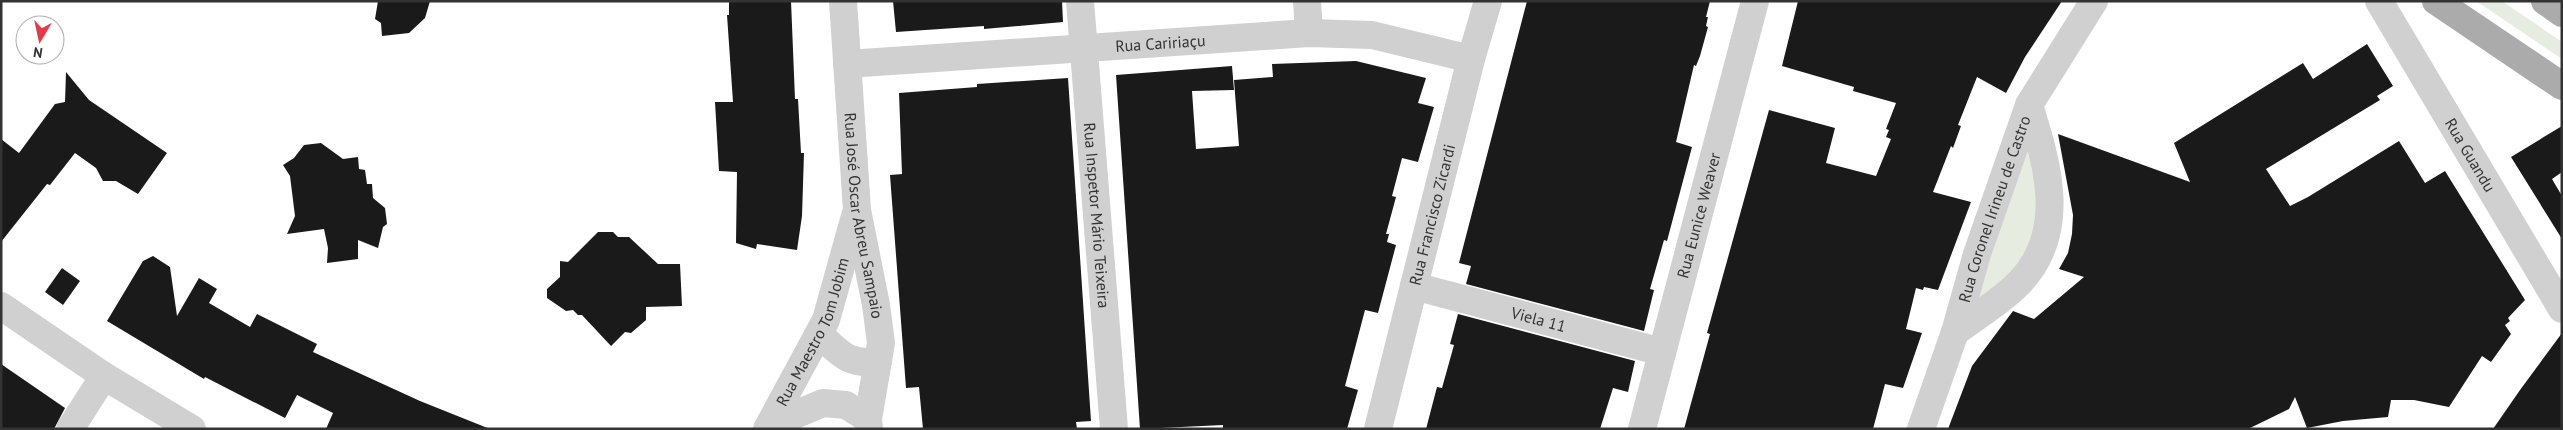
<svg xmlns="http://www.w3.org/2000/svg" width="2563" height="430" font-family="'PT Sans',sans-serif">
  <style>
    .green { fill: #e6ecdf }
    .building { fill: #1a1a1a }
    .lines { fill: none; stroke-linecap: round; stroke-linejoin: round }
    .minor { stroke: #d0d0d0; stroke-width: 28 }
    .major { stroke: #ababab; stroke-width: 28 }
    .labels { text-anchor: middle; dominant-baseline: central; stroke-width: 5; stroke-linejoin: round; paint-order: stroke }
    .street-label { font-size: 16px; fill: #333; stroke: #fff }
  </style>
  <rect width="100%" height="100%" fill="#fff"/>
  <g class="green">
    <path d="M 2476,1 L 2502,1 L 2562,42 L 2562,59 Z"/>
    <path d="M 2031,139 L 2041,228 L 2029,259 L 1970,311 Z"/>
  </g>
  <g class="building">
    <path d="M 378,1 L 430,1 L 425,18 L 409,33 L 382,36 L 381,23 L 375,19 Z"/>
    <path d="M 729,1 L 791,1 L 795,99 L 798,99 L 801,153 L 804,153 L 802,216 L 797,250 L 757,244 L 756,249 L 736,243 L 737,172 L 719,171 L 715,102 L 733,102 L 727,15 L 729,15 Z"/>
    <path d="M 893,1 L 1062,1 L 1063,22 L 984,29 L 984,26 L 896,32 Z"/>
    <path d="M 1527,1 L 1710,1 L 1706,17 L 1708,17 L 1706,26 L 1708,27 L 1700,56 L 1696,66 L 1694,65 L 1676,142 L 1692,147 L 1667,241 L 1664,240 L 1650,289 L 1654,290 L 1644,331 L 1466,284 L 1471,266 L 1459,263 Z"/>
    <path d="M 1798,1 L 2062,1 L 2025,57 L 2006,93 L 1977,77 L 1958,125 L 1961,126 L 1953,148 L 1951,146 L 1933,192 L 1971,202 L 1938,290 L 1924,287 L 1923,290 L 1916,288 L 1906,329 L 1922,333 L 1903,388 L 1885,384 L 1873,429 L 1684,429 L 1710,334 L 1707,333 L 1769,110 L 1835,128 L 1826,163 L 1876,176 L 1891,139 L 1886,137 L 1889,130 L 1886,129 L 1896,103 L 1853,91 L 1854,87 L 1782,66 Z"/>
    <path d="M 2367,44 L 2393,86 L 2377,96 L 2380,100 L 2266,169 L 2290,206 L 2308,197 L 2399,141 L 2425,183 L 2445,171 L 2525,300 L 2508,318 L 2510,321 L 2505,325 L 2511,334 L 2491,362 L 2482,356 L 2449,407 L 2414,400 L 2391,400 L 2388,417 L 2343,421 L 2307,428 L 2295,397 L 2289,409 L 2248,429 L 1948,429 L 1972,366 L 2013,311 L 2034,319 L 2084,277 L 2059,269 L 2068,253 L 2072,234 L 2073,215 L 2058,134 L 2190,182 L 2174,143 L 2303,63 L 2313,79 Z"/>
    <path d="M 1356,61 L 1426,78 L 1418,103 L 1434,107 L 1418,162 L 1402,158 L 1392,196 L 1396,197 L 1386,234 L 1389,234 L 1387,242 L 1396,245 L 1378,313 L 1365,310 L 1345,386 L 1358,390 L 1347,429 L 1223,429 L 1223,425 L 1140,429 L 1116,75 L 1232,66 L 1234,90 L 1192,91 L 1196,149 L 1239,146 L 1234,80 L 1273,77 L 1272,64 Z"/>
    <path d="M 66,72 L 89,100 L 167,153 L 138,194 L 116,181 L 103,181 L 96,168 L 75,153 L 50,185 L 47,184 L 1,242 L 1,139 L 19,153 L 55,104 L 65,102 Z"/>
    <path d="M 1068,78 L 1091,421 L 1076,422 L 1077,429 L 923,429 L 919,387 L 906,388 L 890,175 L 902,174 L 899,93 L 977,87 L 977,84 Z"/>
    <path d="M 2562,126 L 2562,172 L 2552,179 L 2562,196 L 2562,239 L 2511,157 Z"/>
    <path d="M 321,143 L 343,159 L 358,157 L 359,169 L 365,170 L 367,184 L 372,184 L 373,198 L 385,208 L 387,224 L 383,227 L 378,248 L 358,240 L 358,259 L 327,263 L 328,248 L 324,229 L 287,234 L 295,216 L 290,176 L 283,165 L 294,158 L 304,145 Z"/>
    <path d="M 598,232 L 613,232 L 618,237 L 629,237 L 658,264 L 680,264 L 682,306 L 646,307 L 646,320 L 631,333 L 625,332 L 611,346 L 582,315 L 578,315 L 573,310 L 566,311 L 547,298 L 547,289 L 560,277 L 560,261 L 568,262 Z"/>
    <path d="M 153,256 L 170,267 L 177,316 L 199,278 L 217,289 L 209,303 L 250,327 L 257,314 L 317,344 L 313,352 L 420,401 L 490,429 L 326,429 L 333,413 L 297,395 L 285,418 L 205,377 L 204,379 L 107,321 L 143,261 Z"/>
    <path d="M 62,268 L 80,281 L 63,305 L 45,292 Z"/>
    <path d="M 1458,314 L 1635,361 L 1628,392 L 1613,388 L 1600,429 L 1426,429 L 1437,387 L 1442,388 L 1454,345 L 1450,344 Z"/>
    <path d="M 2562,333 L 2562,429 L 2493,429 L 2520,390 Z"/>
    <path d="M 1,364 L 65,408 L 54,429 L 1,429 Z"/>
  </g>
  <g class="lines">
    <g class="minor">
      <path id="s1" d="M 843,1 L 857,210 L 876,305 L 881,343 L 868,419 L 869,429"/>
      <path id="s2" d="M 1080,1 L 1114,429"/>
      <path d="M 1307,1 L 1309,33"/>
      <path id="s3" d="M 2379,1 L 2562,309"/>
      <path id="s4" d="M 847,64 L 1309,33 L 1372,35 L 1471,59"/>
      <path id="s5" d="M 1414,286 L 1662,352"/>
      <path d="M 1,306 L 104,376 L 192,429"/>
      <path d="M 1955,332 C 1977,316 2003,300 2021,281 C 2068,230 2047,163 2029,105"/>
      <path d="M 819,334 C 839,352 848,366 878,361"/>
      <path d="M 771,425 L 823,403 L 846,405 L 868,419"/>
      <path d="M 70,429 L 104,376"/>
      <path id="s6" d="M 767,429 L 826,320 L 855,216"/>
      <path id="s7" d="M 1378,429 L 1471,59 L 1488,1"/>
      <path id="s8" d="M 1642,429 L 1755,1"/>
      <path id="s9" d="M 1921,429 L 1955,332 L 1977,254 L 2029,105 L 2094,1"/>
    </g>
    <g class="major">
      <path d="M 2436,1 L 2562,86"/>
      <path d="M 2545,1 L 2562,13"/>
    </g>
  </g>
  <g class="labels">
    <g class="street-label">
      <text stroke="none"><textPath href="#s4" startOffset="314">Rua Caririaçu</textPath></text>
      <text stroke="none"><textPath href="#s3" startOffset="179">Rua Guandu</textPath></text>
      <text stroke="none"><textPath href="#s9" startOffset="232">Rua Coronel Irineu de Castro</textPath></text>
      <text stroke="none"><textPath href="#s1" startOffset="216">Rua José Oscar Abreu Sampaio</textPath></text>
      <text stroke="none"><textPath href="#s2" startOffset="215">Rua Inspetor Mário Teixeira</textPath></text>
      <text stroke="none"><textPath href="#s7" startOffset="221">Rua Francisco Zicardi</textPath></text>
      <text stroke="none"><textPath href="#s8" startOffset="221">Rua Eunice Weaver</textPath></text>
      <text stroke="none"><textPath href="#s5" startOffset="129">Viela 11</textPath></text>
      <text stroke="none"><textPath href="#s6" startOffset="108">Rua Maestro Tom Jobim</textPath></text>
    </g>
  </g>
  <rect width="2563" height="430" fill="none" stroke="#333333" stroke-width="5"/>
  <g transform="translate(40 40) rotate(189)"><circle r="24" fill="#ffffff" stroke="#adadad"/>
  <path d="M0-4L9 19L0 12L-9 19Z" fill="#e63946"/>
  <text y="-8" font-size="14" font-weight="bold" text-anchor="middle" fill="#333333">N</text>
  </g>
</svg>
